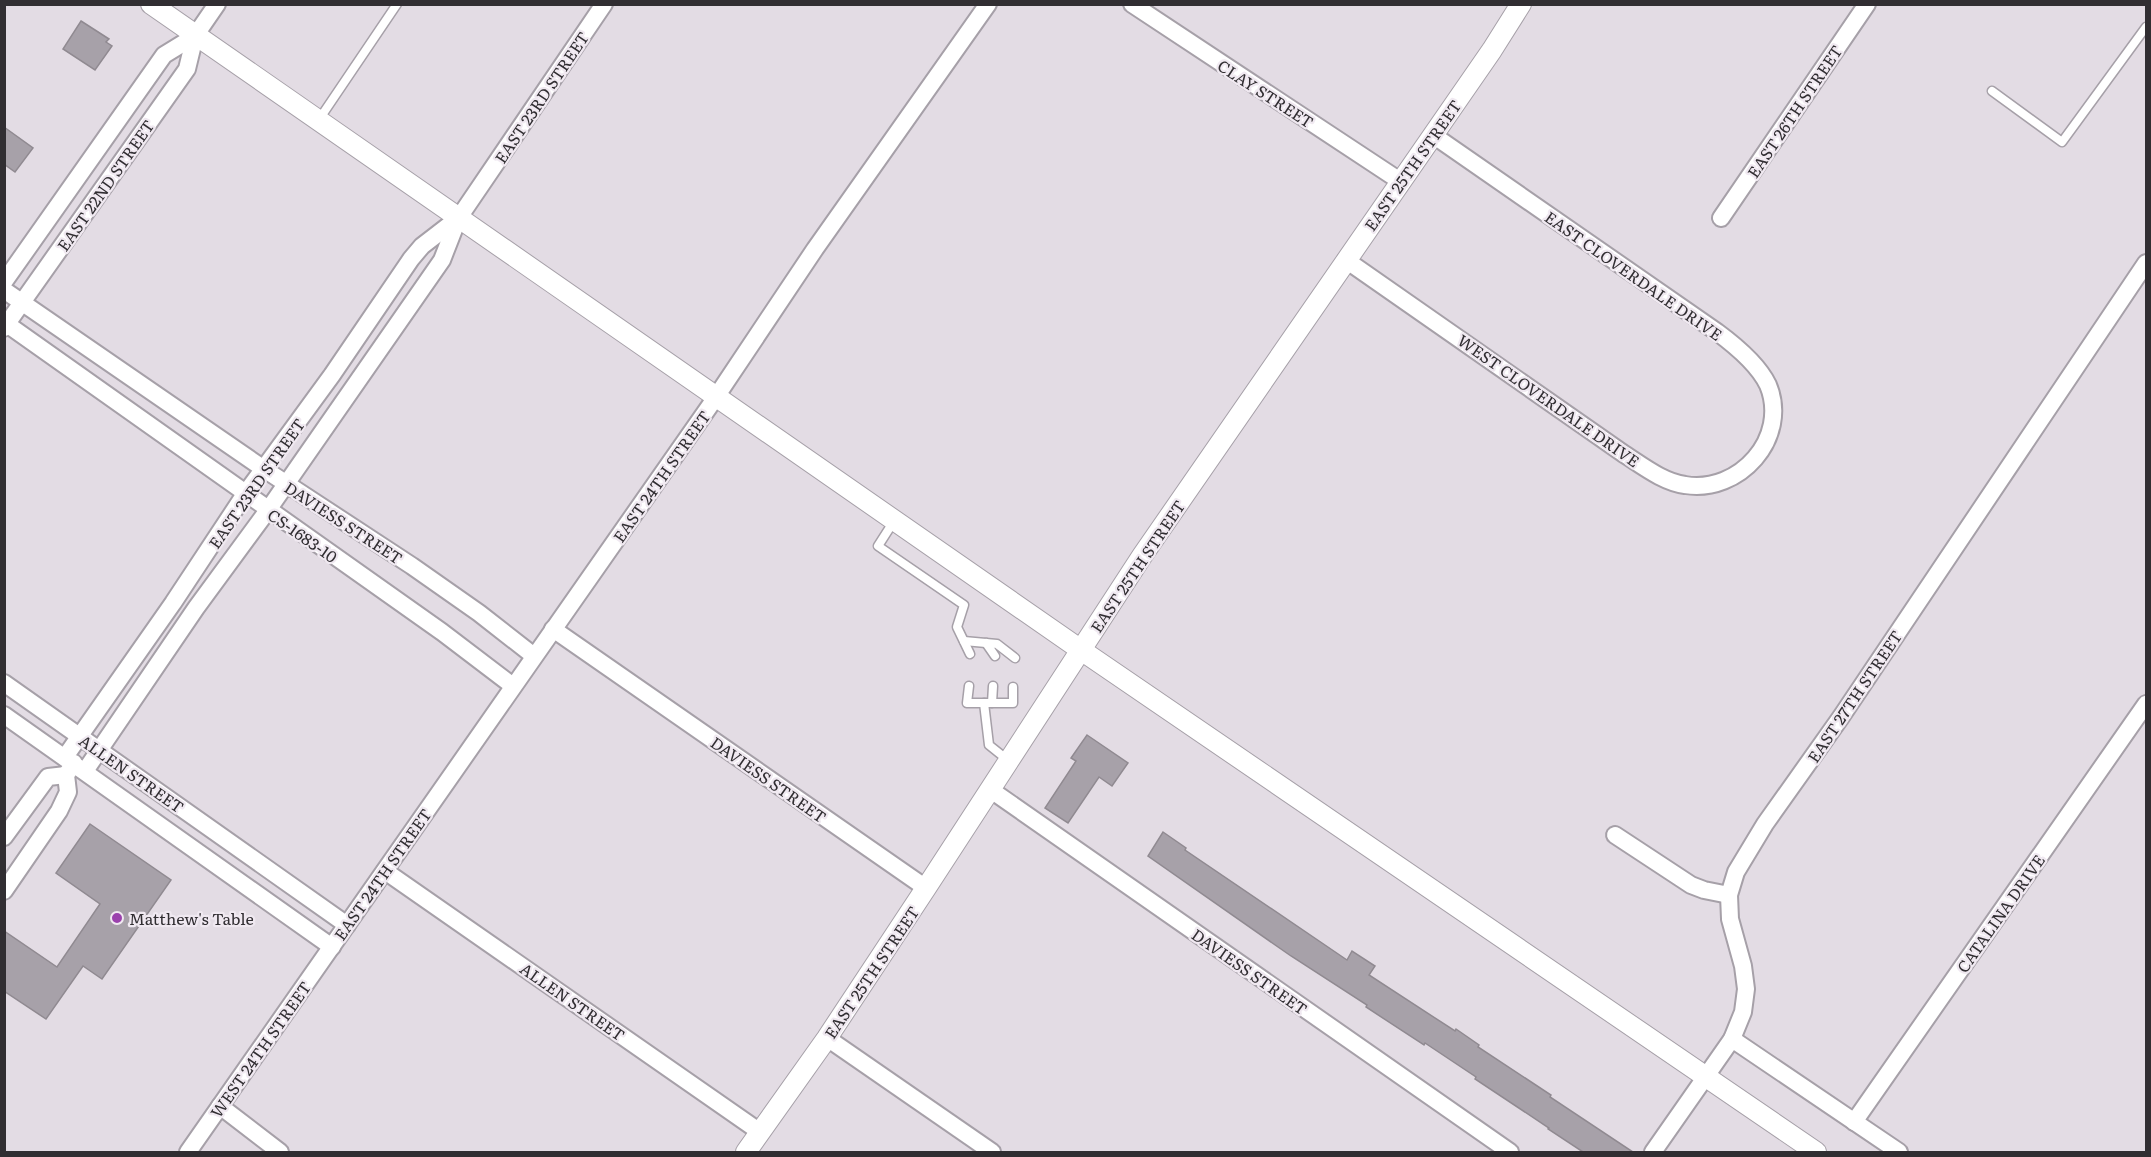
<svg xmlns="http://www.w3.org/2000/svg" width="2151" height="1157" font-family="Literata,serif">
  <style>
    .building { fill: #a7a1a9; stroke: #908a91; stroke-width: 1.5 }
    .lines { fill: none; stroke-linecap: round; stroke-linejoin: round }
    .service-casing { stroke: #a6a0a8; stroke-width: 11 }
    .minor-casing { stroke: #a6a0a8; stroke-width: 20 }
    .tertiary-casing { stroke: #a6a0a8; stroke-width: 22 }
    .service { stroke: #fff; stroke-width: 8 }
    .minor { stroke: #fff; stroke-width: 16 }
    .tertiary { stroke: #fff; stroke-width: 20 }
    .poi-dot { fill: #9b42ad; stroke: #f0e9f1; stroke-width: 2 }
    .labels { text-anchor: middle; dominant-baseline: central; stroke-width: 4.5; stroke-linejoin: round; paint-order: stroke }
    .street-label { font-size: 16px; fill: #312e32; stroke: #f0e9f1 }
    .poi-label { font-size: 16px; fill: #312e32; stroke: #f0e9f1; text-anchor: start }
  </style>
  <rect width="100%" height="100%" fill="#e3dce4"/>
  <g class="building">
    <path d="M 81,21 L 109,39 L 106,42 L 112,46 L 95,70 L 63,49 Z"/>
    <path d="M 4,127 L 33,148 L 15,172 L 4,164 Z"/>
    <path d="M 1087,735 L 1128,763 L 1112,786 L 1099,777 L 1068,823 L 1045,808 L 1076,761 L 1071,758 Z"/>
    <path d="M 90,824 L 171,880 L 102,979 L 83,966 L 46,1019 L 4,991 L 4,931 L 57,967 L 100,904 L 56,873 Z"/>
    <path d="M 1163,832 L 1186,848 L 1185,850 L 1347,960 L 1352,951 L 1375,966 L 1369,975 L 1455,1031 L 1456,1029 L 1479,1045 L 1478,1047 L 1551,1095 L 1550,1097 L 1633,1152 L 1583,1152 L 1548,1129 L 1549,1128 L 1475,1079 L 1476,1077 L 1425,1043 L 1424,1045 L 1366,1007 L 1367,1005 L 1291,956 L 1148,856 Z"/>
  </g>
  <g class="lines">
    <g class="service-casing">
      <g id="service">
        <path d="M 1992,91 L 2062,142 L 2146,27"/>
        <path d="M 318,121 L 397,4"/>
        <path d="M 894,521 L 878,546 L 964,605 L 957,627 L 970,654"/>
        <path d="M 964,641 L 997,644 L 1015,658"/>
        <path d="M 986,643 L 995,656"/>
        <path d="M 969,686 L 967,703 L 984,703 L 989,745 L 1009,761"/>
        <path d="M 984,703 L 1013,703 L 1013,687"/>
        <path d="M 992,703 L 993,686"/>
      </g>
    </g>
    <g class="minor-casing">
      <g id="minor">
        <path d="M 1132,4 L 1400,181"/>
        <path d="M 1721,218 L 1867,4"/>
        <path d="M 1346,260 L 1624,454 C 1643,466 1663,482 1685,485 C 1739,494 1790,438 1768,385 C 1758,364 1736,346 1717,332 L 1433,135"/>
        <path d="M 4,282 L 164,55 L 195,36"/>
        <path d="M 4,290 L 264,469 L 412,566 L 479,613 L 534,656"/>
        <path d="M 4,322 L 442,632 L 513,686"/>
        <path d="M 4,328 L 187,69 L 195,36 L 217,4"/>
        <path d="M 553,629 L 926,888"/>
        <path d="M 4,683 L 347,925"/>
        <path d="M 4,715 L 332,947"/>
        <path d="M 65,757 L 173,603 L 245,494 L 332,375 L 411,259 L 422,246 L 457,219"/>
        <path d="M 85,771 L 196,608 L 268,510 L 442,260 L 458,219 L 604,4"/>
        <path d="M 991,790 L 1510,1152"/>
        <path d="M 1615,835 L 1691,885 L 1704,890 L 1729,895"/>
        <path d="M 4,837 L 48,777 L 66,775"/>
        <path d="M 385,871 L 760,1132"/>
        <path d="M 4,891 L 59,811 L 68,792 L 66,775 L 74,763"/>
        <path d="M 827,1038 L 992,1152"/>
        <path d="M 1732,1039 L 1899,1152"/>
        <path d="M 220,1106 L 280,1152"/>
        <path d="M 1854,1122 L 2146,704"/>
        <path d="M 188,1152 L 716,397 L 815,249 L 988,4"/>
        <path d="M 1653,1152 L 1732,1039 L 1743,1012 L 1746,989 L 1743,966 L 1730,919 L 1729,895 L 1736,872 L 1765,824 L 1841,717 L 2146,263"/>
      </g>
    </g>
    <g class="tertiary-casing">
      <g id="tertiary">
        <path d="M 151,4 L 1081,650 L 1816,1152"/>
        <path d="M 746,1152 L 827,1038 L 926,888 L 1142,556 L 1492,50 L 1521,4"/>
      </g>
    </g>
    <use href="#service" class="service"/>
    <use href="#minor" class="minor"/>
    <use href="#tertiary" class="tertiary"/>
  </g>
  <circle class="poi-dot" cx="117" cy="918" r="6"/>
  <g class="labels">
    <g class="street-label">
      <text transform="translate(1266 93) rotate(33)">CLAY STREET</text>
      <text transform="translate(541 97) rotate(-56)">EAST 23RD STREET</text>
      <text transform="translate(1794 111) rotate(-56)">EAST 26TH STREET</text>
      <text transform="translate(1412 165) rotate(-55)">EAST 25TH STREET</text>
      <text transform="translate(105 185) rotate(-55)">EAST 22ND STREET</text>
      <text transform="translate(1634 275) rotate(35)">EAST CLOVERDALE DRIVE</text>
      <text transform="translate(1549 400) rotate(35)">WEST CLOVERDALE DRIVE</text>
      <text transform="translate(661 476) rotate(-55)">EAST 24TH STREET</text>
      <text transform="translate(256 483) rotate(-55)">EAST 23RD STREET</text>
      <text transform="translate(344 522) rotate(33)">DAVIESS STREET</text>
      <text transform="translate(303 535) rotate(35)">CS-1683-10</text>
      <text transform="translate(1137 566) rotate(-56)">EAST 25TH STREET</text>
      <text transform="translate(1854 696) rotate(-56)">EAST 27TH STREET</text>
      <text transform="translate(132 773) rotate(35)">ALLEN STREET</text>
      <text transform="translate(769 779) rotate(35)">DAVIESS STREET</text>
      <text transform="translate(382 874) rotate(-55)">EAST 24TH STREET</text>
      <text transform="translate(2000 913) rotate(-55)">CATALINA DRIVE</text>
      <text transform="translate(1250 971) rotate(35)">DAVIESS STREET</text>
      <text transform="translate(871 972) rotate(-56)">EAST 25TH STREET</text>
      <text transform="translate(573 1001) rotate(35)">ALLEN STREET</text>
      <text transform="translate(260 1049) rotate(-55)">WEST 24TH STREET</text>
    </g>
    <g class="poi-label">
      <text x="129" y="918">Matthew's Table</text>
    </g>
  </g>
  <rect width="2151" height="1157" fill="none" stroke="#312e32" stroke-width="12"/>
</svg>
